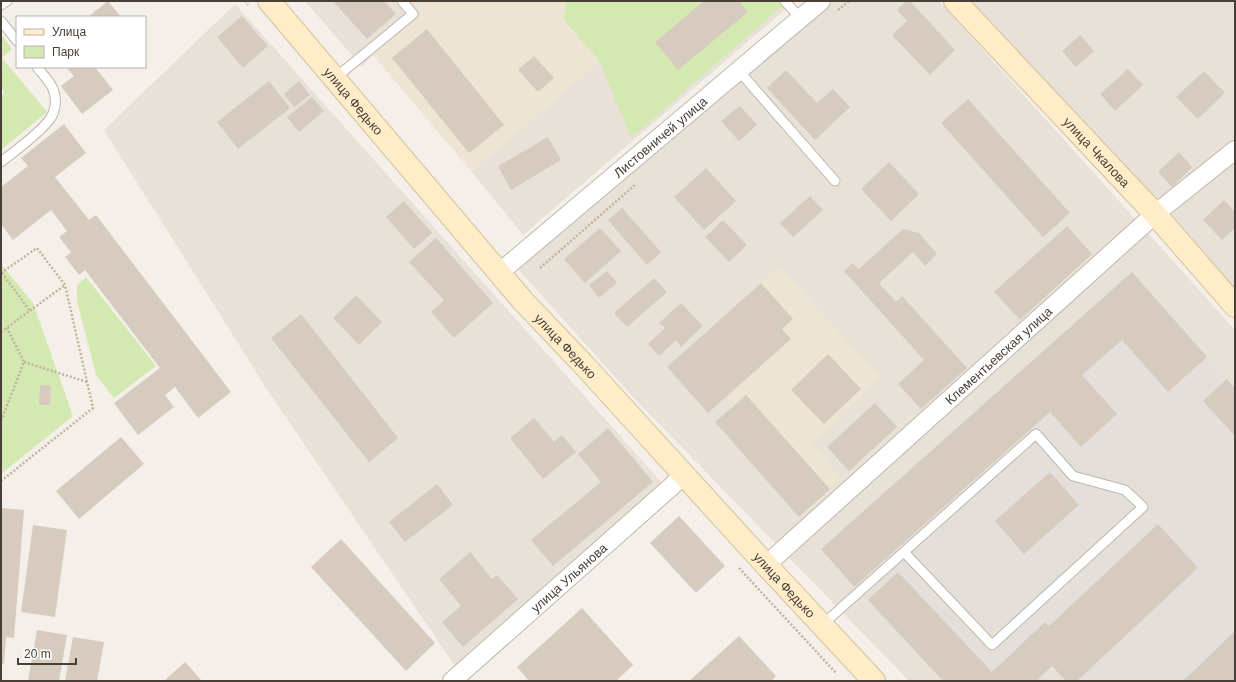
<svg xmlns="http://www.w3.org/2000/svg" width="1236" height="682" font-family="Arial,sans-serif">
  <style>
    .residential { fill: #e8e1d7 }
    .industrial { fill: #e4dfda }
    .education { fill: #eee4d3 }
    .green { fill: #d4e9b2 }
    .building { fill: #d6cbbe }
    .lines { fill: none; stroke-linecap: round; stroke-linejoin: round }
    .service-casing { stroke: #c0b7ab; stroke-width: 11 }
    .minor-casing { stroke: #c0b7ab; stroke-width: 20 }
    .secondary-casing { stroke: #d4c099; stroke-width: 24 }
    .path { stroke: #c2b29c; stroke-width: 2.5; stroke-dasharray: 2 2; stroke-linecap: butt }
    .service { stroke: #fff; stroke-width: 9 }
    .minor { stroke: #fff; stroke-width: 18 }
    .secondary { stroke: #ffedc9; stroke-width: 22 }
    .labels { text-anchor: middle; dominant-baseline: central; stroke-width: 3; stroke-linejoin: round; paint-order: stroke }
    .street-label { font-size: 13px; fill: #484037; stroke: #fff }
  </style>
  <rect width="100%" height="100%" fill="#f4f0e9"/>
  <g class="residential">
    <path d="M 305,1 L 413,1 L 422,13 L 373,55 L 362,67 Z"/>
    <path d="M 567,1 L 795,1 L 523,235 L 471,171 L 599,62 L 563,19 Z"/>
    <path d="M 830,1 L 939,1 L 1235,330 L 1235,681 L 909,681 L 633,397 L 517,268 Z"/>
    <path d="M 969,1 L 1235,1 L 1235,292 Z"/>
    <path d="M 235,4 L 662,483 L 455,666 L 266,388 L 104,130 Z"/>
  </g>
  <path class="industrial" d="M 1132,272 L 1235,388 L 1235,681 L 1082,681 L 1080,678 L 1077,681 L 1066,681 L 1052,666 L 1039,681 L 943,681 L 854,587 L 872,570 L 839,533 Z"/>
  <g class="education">
    <path d="M 413,1 L 567,1 L 563,20 L 600,62 L 471,171 L 373,55 L 422,13 Z"/>
    <path d="M 779,267 L 881,378 L 811,443 L 841,479 L 799,517 L 715,422 L 735,404 L 687,349 Z"/>
  </g>
  <g class="green">
    <path d="M 567,1 L 788,1 L 631,138 L 600,62 L 563,19 Z"/>
    <path d="M 3,37 L 12,49 L 2,58 L 47,112 L 1,150 L 1,96 L 5,93 L 1,88 L 1,39 Z"/>
    <path d="M 1,264 L 33,303 L 73,416 L 1,474 Z"/>
    <path d="M 86,277 L 156,366 L 114,398 L 96,375 L 77,301 L 77,285 Z"/>
  </g>
  <g class="building">
    <path d="M 108,1 L 121,17 L 88,17 Z"/>
    <path d="M 333,1 L 384,1 L 396,14 L 367,39 Z"/>
    <path d="M 704,1 L 739,1 L 748,12 L 678,70 L 655,42 Z"/>
    <path d="M 906,1 L 910,1 L 955,50 L 930,75 L 892,35 L 907,21 L 897,10 Z"/>
    <path d="M 242,16 L 268,46 L 243,68 L 217,37 Z"/>
    <path d="M 427,29 L 504,125 L 469,153 L 392,58 Z"/>
    <path d="M 1080,35 L 1094,51 L 1076,67 L 1062,51 Z"/>
    <path d="M 534,56 L 554,78 L 538,92 L 518,70 Z"/>
    <path d="M 66,67 L 95,67 L 113,90 L 82,114 L 61,86 L 74,76 Z"/>
    <path d="M 1128,69 L 1143,85 L 1115,111 L 1100,94 Z"/>
    <path d="M 786,70 L 817,103 L 833,89 L 850,107 L 815,140 L 767,88 Z"/>
    <path d="M 1204,71 L 1225,93 L 1198,119 L 1176,97 Z"/>
    <path d="M 269,81 L 290,108 L 238,149 L 217,122 Z"/>
    <path d="M 299,81 L 310,95 L 294,107 L 284,94 Z"/>
    <path d="M 312,97 L 324,111 L 299,132 L 287,117 Z"/>
    <path d="M 968,99 L 1070,213 L 1043,237 L 941,123 Z"/>
    <path d="M 740,106 L 757,125 L 739,141 L 721,121 Z"/>
    <path d="M 64,124 L 86,153 L 55,177 L 89,220 L 96,215 L 231,392 L 198,418 L 175,387 L 165,395 L 174,407 L 138,435 L 114,403 L 160,368 L 85,270 L 79,275 L 65,257 L 71,252 L 59,237 L 67,231 L 51,210 L 13,240 L 1,224 L 1,187 L 28,166 L 21,158 Z"/>
    <path d="M 548,137 L 561,160 L 511,190 L 498,166 Z"/>
    <path d="M 1179,152 L 1192,167 L 1172,187 L 1158,172 Z"/>
    <path d="M 889,162 L 919,194 L 891,221 L 861,189 Z"/>
    <path d="M 706,168 L 736,201 L 704,230 L 674,197 Z"/>
    <path d="M 810,196 L 823,210 L 793,237 L 780,223 Z"/>
    <path d="M 1224,200 L 1235,212 L 1235,228 L 1222,240 L 1203,220 Z"/>
    <path d="M 404,201 L 432,233 L 414,249 L 386,217 Z"/>
    <path d="M 622,208 L 661,252 L 647,265 L 608,220 Z"/>
    <path d="M 723,220 L 747,245 L 729,262 L 705,237 Z"/>
    <path d="M 1067,226 L 1092,254 L 1020,320 L 994,292 Z"/>
    <path d="M 600,228 L 621,251 L 585,283 L 564,259 Z"/>
    <path d="M 903,229 L 919,233 L 937,254 L 925,266 L 913,252 L 879,283 L 896,302 L 902,296 L 967,368 L 921,409 L 898,384 L 924,360 L 844,271 L 853,263 L 859,269 Z"/>
    <path d="M 436,238 L 493,303 L 454,338 L 431,312 L 444,300 L 409,262 Z"/>
    <path d="M 607,271 L 617,283 L 599,298 L 589,285 Z"/>
    <path d="M 1132,272 L 1207,357 L 1168,392 L 1122,340 L 1082,375 L 1117,414 L 1081,447 L 1050,412 L 854,587 L 821,549 Z"/>
    <path d="M 654,278 L 667,292 L 627,327 L 614,313 Z"/>
    <path d="M 761,283 L 793,319 L 782,329 L 791,339 L 708,413 L 667,367 Z"/>
    <path d="M 356,295 L 382,322 L 359,345 L 333,318 Z"/>
    <path d="M 681,303 L 703,326 L 681,347 L 676,340 L 659,356 L 648,344 L 665,328 L 659,323 Z"/>
    <path d="M 301,314 L 398,438 L 369,462 L 271,338 Z"/>
    <path d="M 828,354 L 861,389 L 824,424 L 791,390 Z"/>
    <path d="M 1227,379 L 1235,388 L 1235,436 L 1203,401 Z"/>
    <path d="M 40,385 L 51,386 L 50,405 L 39,405 Z"/>
    <path d="M 746,395 L 830,489 L 799,517 L 715,422 Z"/>
    <path d="M 875,403 L 897,427 L 849,471 L 827,447 Z"/>
    <path d="M 534,418 L 554,442 L 562,435 L 576,452 L 543,479 L 510,438 Z"/>
    <path d="M 608,428 L 653,482 L 553,566 L 531,540 L 601,482 L 578,454 Z"/>
    <path d="M 121,437 L 144,464 L 79,519 L 56,491 Z"/>
    <path d="M 1050,472 L 1079,505 L 1024,554 L 995,521 Z"/>
    <path d="M 437,484 L 453,505 L 405,542 L 389,522 Z"/>
    <path d="M 1,508 L 24,510 L 14,638 L 6,637 L 4,664 L 1,664 Z"/>
    <path d="M 679,516 L 725,566 L 696,593 L 650,543 Z"/>
    <path d="M 1158,524 L 1198,568 L 1077,681 L 1066,681 L 1052,666 L 1036,681 L 943,681 L 868,600 L 898,572 L 992,672 L 1045,622 L 1049,626 Z"/>
    <path d="M 33,525 L 67,530 L 55,617 L 21,612 Z"/>
    <path d="M 341,539 L 435,643 L 406,671 L 311,567 Z"/>
    <path d="M 470,552 L 492,579 L 497,575 L 518,599 L 463,647 L 442,622 L 461,606 L 439,579 Z"/>
    <path d="M 582,608 L 633,665 L 616,681 L 529,681 L 517,667 Z"/>
    <path d="M 37,630 L 67,635 L 59,681 L 28,681 Z"/>
    <path d="M 1235,631 L 1235,681 L 1183,681 Z"/>
    <path d="M 739,636 L 776,676 L 771,681 L 689,681 Z"/>
    <path d="M 73,637 L 104,642 L 97,681 L 65,681 Z"/>
    <path d="M 185,662 L 202,681 L 164,681 Z"/>
  </g>
  <g class="lines">
    <g class="service-casing">
      <g id="service">
        <path d="M 785,1 L 801,19"/>
        <path d="M 1,5 L 7,1"/>
        <path d="M 1,21 L 17,41"/>
        <path d="M 739,71 L 835,181"/>
        <path d="M 334,79 L 413,14 L 402,1"/>
        <path d="M 1,162 C 15,151 40,133 50,119 C 55,112 57,101 54,92 C 52,83 43,75 37,67"/>
        <path d="M 822,625 L 1036,434 L 1073,476 L 1125,490 L 1143,507 L 992,645 L 904,552"/>
      </g>
    </g>
    <g class="minor-casing">
      <g id="minor">
        <path id="s1" d="M 499,273 L 821,1"/>
        <path id="s2" d="M 766,565 L 1155,214 L 1235,150"/>
        <path id="s3" d="M 452,681 L 672,486 L 684,473"/>
      </g>
    </g>
    <g class="secondary-casing">
      <g id="secondary">
        <path id="s4" d="M 269,1 L 523,301 L 583,364 L 766,565 L 874,681"/>
        <path id="s5" d="M 955,1 L 1155,214 L 1235,306"/>
      </g>
    </g>
    <g class="path">
      <path d="M 245,1 L 248,5"/>
      <path d="M 838,10 L 849,1"/>
      <path d="M 540,268 L 635,185"/>
      <path d="M 1,273 L 37,248 L 65,285 L 93,408 L 1,481"/>
      <path d="M 2,273 L 30,311"/>
      <path d="M 1,332 L 65,285"/>
      <path d="M 24,362 L 87,382"/>
      <path d="M 1,421 L 24,362 L 7,328"/>
      <path d="M 739,568 L 836,673"/>
    </g>
    <use href="#service" class="service"/>
    <use href="#minor" class="minor"/>
    <use href="#secondary" class="secondary"/>
  </g>
  <g class="labels">
    <g class="street-label">
      <text stroke="none"><textPath href="#s4" startOffset="131">улица Федько</textPath></text>
      <text stroke="none"><textPath href="#s1" startOffset="211">Листовничей улица</textPath></text>
      <text stroke="none"><textPath href="#s5" startOffset="207">улица Чкалова</textPath></text>
      <text stroke="none"><textPath href="#s4" startOffset="455">улица Федько</textPath></text>
      <text stroke="none"><textPath href="#s2" startOffset="313">Клементьевская улица</textPath></text>
      <text stroke="none"><textPath href="#s3" startOffset="156">улица Ульянова</textPath></text>
      <text stroke="none"><textPath href="#s4" startOffset="779">улица Федько</textPath></text>
    </g>
  </g>
  <rect width="1236" height="682" fill="none" stroke="#484037" stroke-width="4"/>
  <rect x="16" y="16" width="130" height="52" fill="#ffffff" stroke="#b6b3af"/>
  <rect x="24" y="29" width="20" height="6" fill="#ffedc9" stroke="#b6b3af"/>
  <text x="52" y="36" font-size="12" fill="#484037">Улица</text>
  <rect x="24" y="46" width="20" height="12" fill="#d4e9b2" stroke="#b6b3af"/>
  <text x="52" y="56" font-size="12" fill="#484037">Парк</text>
  <path d="M18 658v6h58v-6" fill="none" stroke="#484037" stroke-width="2"/>
  <text x="24" y="658" font-size="12" fill="#484037" stroke="#ffffff" stroke-width="3" paint-order="stroke">20 m</text>
</svg>
